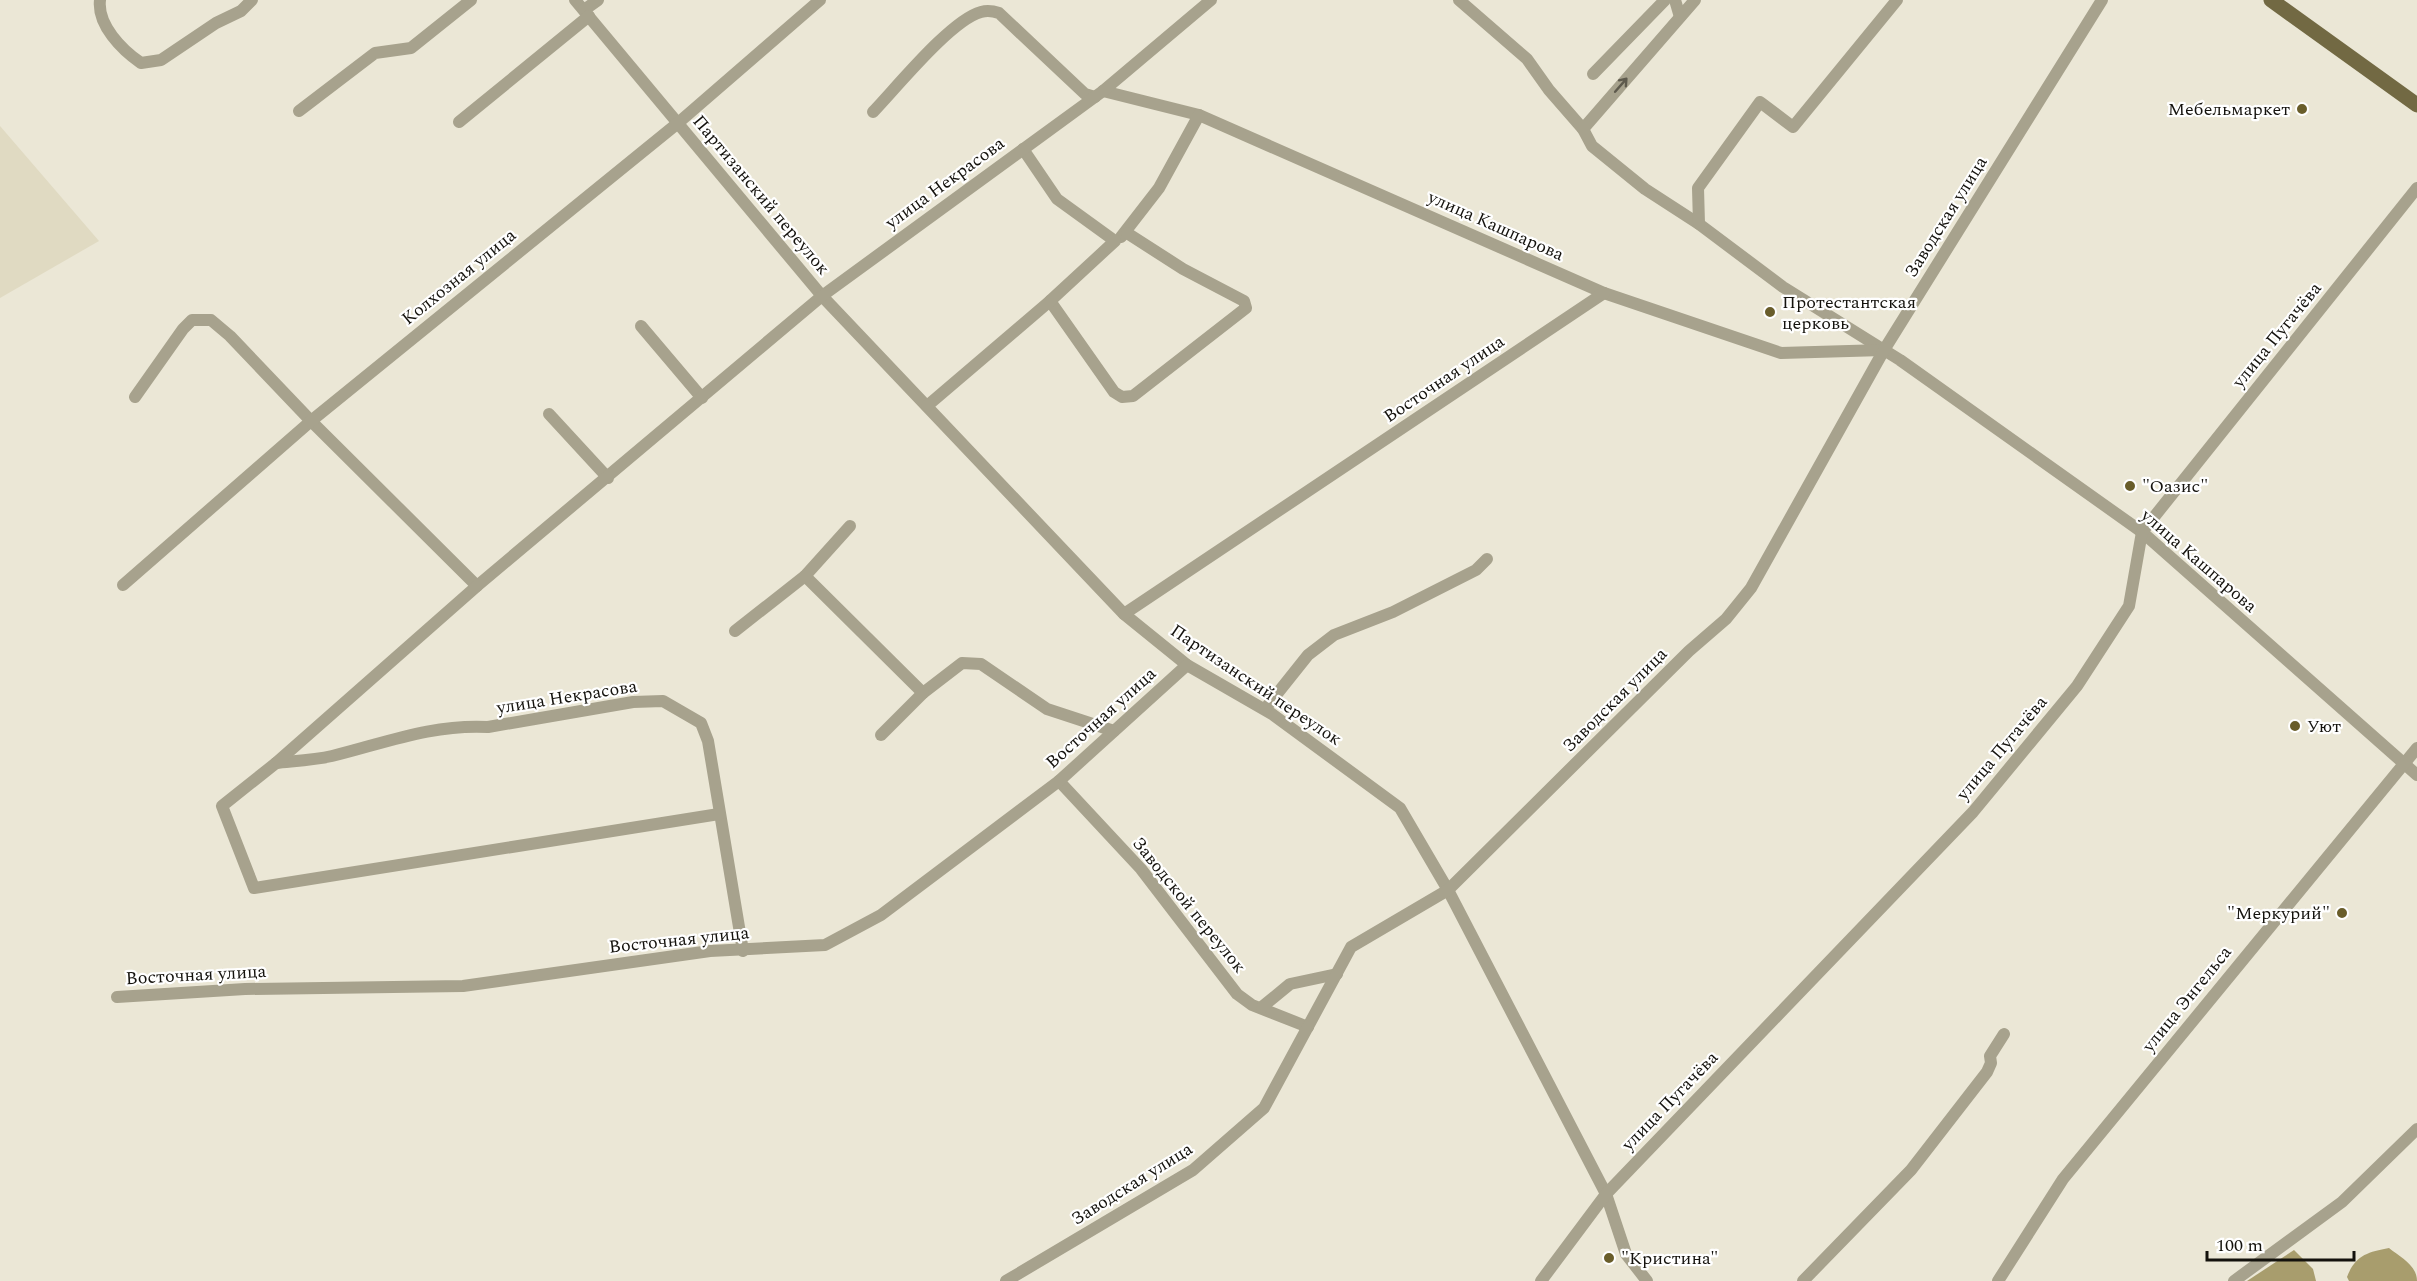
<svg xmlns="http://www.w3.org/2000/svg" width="2417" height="1281" font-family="Spectral,serif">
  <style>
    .built { fill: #e0dac2 }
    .water { fill: #a89d6d }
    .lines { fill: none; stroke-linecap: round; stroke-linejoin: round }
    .minor { stroke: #a7a28d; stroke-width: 12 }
    .major { stroke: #726943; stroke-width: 15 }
    .oneway { stroke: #5e5a4d }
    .poi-dot { fill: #695d2a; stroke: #fff; stroke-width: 2 }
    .labels { text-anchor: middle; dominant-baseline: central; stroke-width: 4.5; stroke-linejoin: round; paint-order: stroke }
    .poi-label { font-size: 18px; fill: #14120d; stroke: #fff; text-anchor: start }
    .street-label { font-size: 18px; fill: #14120d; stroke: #fff }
  </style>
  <rect width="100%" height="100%" fill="#ebe7d6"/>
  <path class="built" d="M 0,126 L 99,241 L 0,298 Z"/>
  <g class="water">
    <path d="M 2389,1248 C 2400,1257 2417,1265 2417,1281 L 2349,1281 L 2347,1277 C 2355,1256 2367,1252 2389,1248 Z"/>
    <path d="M 2294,1250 L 2313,1269 L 2316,1281 L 2247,1281 Z"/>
  </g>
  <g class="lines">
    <g class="minor">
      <path d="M 100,0 C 97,25 122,50 141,63 L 161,60 L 216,23 L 241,11 L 252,0"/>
      <path d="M 575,0 L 822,296 L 1124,614 L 1187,665 L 1272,714 L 1400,808 L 1448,890 L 1606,1194 L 1626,1254 L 1647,1281"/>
      <path d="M 1459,0 L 1527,59 L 1549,90 L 1583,129 L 1592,146 L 1645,189 L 1699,224 L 1783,287 L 1900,360 L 2142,532 L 2417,775"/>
      <path d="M 1675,0 L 1680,17"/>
      <path d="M 584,10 L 598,0"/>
      <path d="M 1593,74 L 1665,0"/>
      <path d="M 1103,91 L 1199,115 L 1604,293 L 1781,353 L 1883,350"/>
      <path d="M 299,111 L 375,53 L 411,48 L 471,0"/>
      <path d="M 873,112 C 897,87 951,20 981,12 C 988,10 993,11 999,13 L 1085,94 L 1095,97"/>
      <path d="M 459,122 L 589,16"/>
      <path d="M 1583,129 L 1695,0"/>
      <path d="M 1699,224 L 1698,188 L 1760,102 L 1793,127 L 1897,0"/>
      <path d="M 1121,237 L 1159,188 L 1199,115"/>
      <path d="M 1050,301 L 1114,392 L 1122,397 L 1133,396 L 1246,308 L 1244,301 L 1183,269 L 1127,233"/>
      <path d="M 641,326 L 702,398"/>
      <path d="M 135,397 L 183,329 L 192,320 L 211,320 L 230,336 L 311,421 L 477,586"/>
      <path d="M 927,406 L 1050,301 L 1115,241 L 1057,199 L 1023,149"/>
      <path d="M 549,414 L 608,478"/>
      <path d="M 805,576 L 923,693 L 962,663 L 981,664 L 1047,709 L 1114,731"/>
      <path d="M 123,585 L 311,421 L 678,123 L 820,0"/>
      <path d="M 1124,614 L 1604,293"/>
      <path d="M 735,631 L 805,576 L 850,526"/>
      <path d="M 1265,709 L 1308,655 L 1334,635 L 1393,612 L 1476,570 L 1487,559"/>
      <path d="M 881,735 L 923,693"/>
      <path d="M 276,763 C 294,761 314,760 332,756 C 385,743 432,724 488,727 L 633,702 L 663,701 L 701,723 L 708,741 L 743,951"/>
      <path d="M 1059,781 L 1141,869 L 1237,994 L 1252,1005 L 1308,1027"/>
      <path d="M 719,814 L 254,888 L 222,806 L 276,763 L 477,586 L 822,296 L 1103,91 L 1211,0"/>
      <path d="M 117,997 L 245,989 L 463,986 L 710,951 L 825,945 L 881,915 L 1059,781 L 1187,665"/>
      <path d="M 1262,1007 L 1290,984 L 1337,974"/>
      <path d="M 1006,1281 L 1193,1170 L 1264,1108 L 1351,947 L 1448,890 L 1689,651 L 1726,619 L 1751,588 L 1884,350 L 2102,0"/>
      <path d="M 1541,1281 L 1606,1194 L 1973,812 L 2077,686 L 2129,606 L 2142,532 L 2417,188"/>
      <path d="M 1803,1281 L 1911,1170 L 1987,1072 L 1991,1063 L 1990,1056 L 2004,1034"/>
      <path d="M 1998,1281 L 2063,1179 L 2417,748"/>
      <path d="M 2234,1281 L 2342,1202 L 2417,1129"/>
    </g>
    <path class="major" d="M 2271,0 L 2417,105"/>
  </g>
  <defs><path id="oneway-shaft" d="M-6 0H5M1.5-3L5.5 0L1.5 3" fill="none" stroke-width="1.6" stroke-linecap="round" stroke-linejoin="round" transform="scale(1.5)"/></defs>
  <use class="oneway" href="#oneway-shaft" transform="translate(1621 85) rotate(-49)"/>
  <g class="poi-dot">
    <circle cx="2302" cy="109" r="6"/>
    <circle cx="1770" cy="312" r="6"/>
    <circle cx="2130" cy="486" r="6"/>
    <circle cx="2295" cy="726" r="6"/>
    <circle cx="2342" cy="913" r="6"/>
    <circle cx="1609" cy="1258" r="6"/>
  </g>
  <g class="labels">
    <g class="poi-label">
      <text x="2290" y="109" text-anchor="end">Мебельмаркет</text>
      <text x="1782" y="302">Протестантская<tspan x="1782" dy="21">церковь</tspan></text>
      <text x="2142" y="486">"Оазис"</text>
      <text x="2307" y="726">Уют</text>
      <text x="2330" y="913" text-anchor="end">"Меркурий"</text>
      <text x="1621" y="1258">"Кристина"</text>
    </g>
    <g class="street-label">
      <text transform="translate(945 183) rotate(-36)">улица Некрасова</text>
      <text transform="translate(761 195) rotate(50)">Партизанский переулок</text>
      <text transform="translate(1946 217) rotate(-58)">Заводская улица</text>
      <text transform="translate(1496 226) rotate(24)">улица Кашпарова</text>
      <text transform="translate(459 277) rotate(-39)">Колхозная улица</text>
      <text transform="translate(2277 335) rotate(-51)">улица Пугачёва</text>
      <text transform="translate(1444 379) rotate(-34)">Восточная улица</text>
      <text transform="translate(2199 561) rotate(41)">улица Кашпарова</text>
      <text transform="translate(1256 685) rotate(34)">Партизанский переулок</text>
      <text transform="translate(567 697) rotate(-9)">улица Некрасова</text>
      <text transform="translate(1615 700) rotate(-45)">Заводская улица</text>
      <text transform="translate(1101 718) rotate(-42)">Восточная улица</text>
      <text transform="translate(2002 748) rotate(-50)">улица Пугачёва</text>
      <text transform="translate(1189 905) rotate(51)">Заводской переулок</text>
      <text transform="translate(679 940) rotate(-6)">Восточная улица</text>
      <text transform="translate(196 975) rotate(-3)">Восточная улица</text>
      <text transform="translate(2187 999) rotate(-51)">улица Энгельса</text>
      <text transform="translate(1670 1101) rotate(-46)">улица Пугачёва</text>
      <text transform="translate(1132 1184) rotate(-32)">Заводская улица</text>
    </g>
  </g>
  <path d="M2207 1251v9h147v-9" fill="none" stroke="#14120d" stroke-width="3"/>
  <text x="2216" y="1251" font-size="18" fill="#14120d" stroke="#ffffff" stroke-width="4.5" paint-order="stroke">100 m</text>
</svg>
